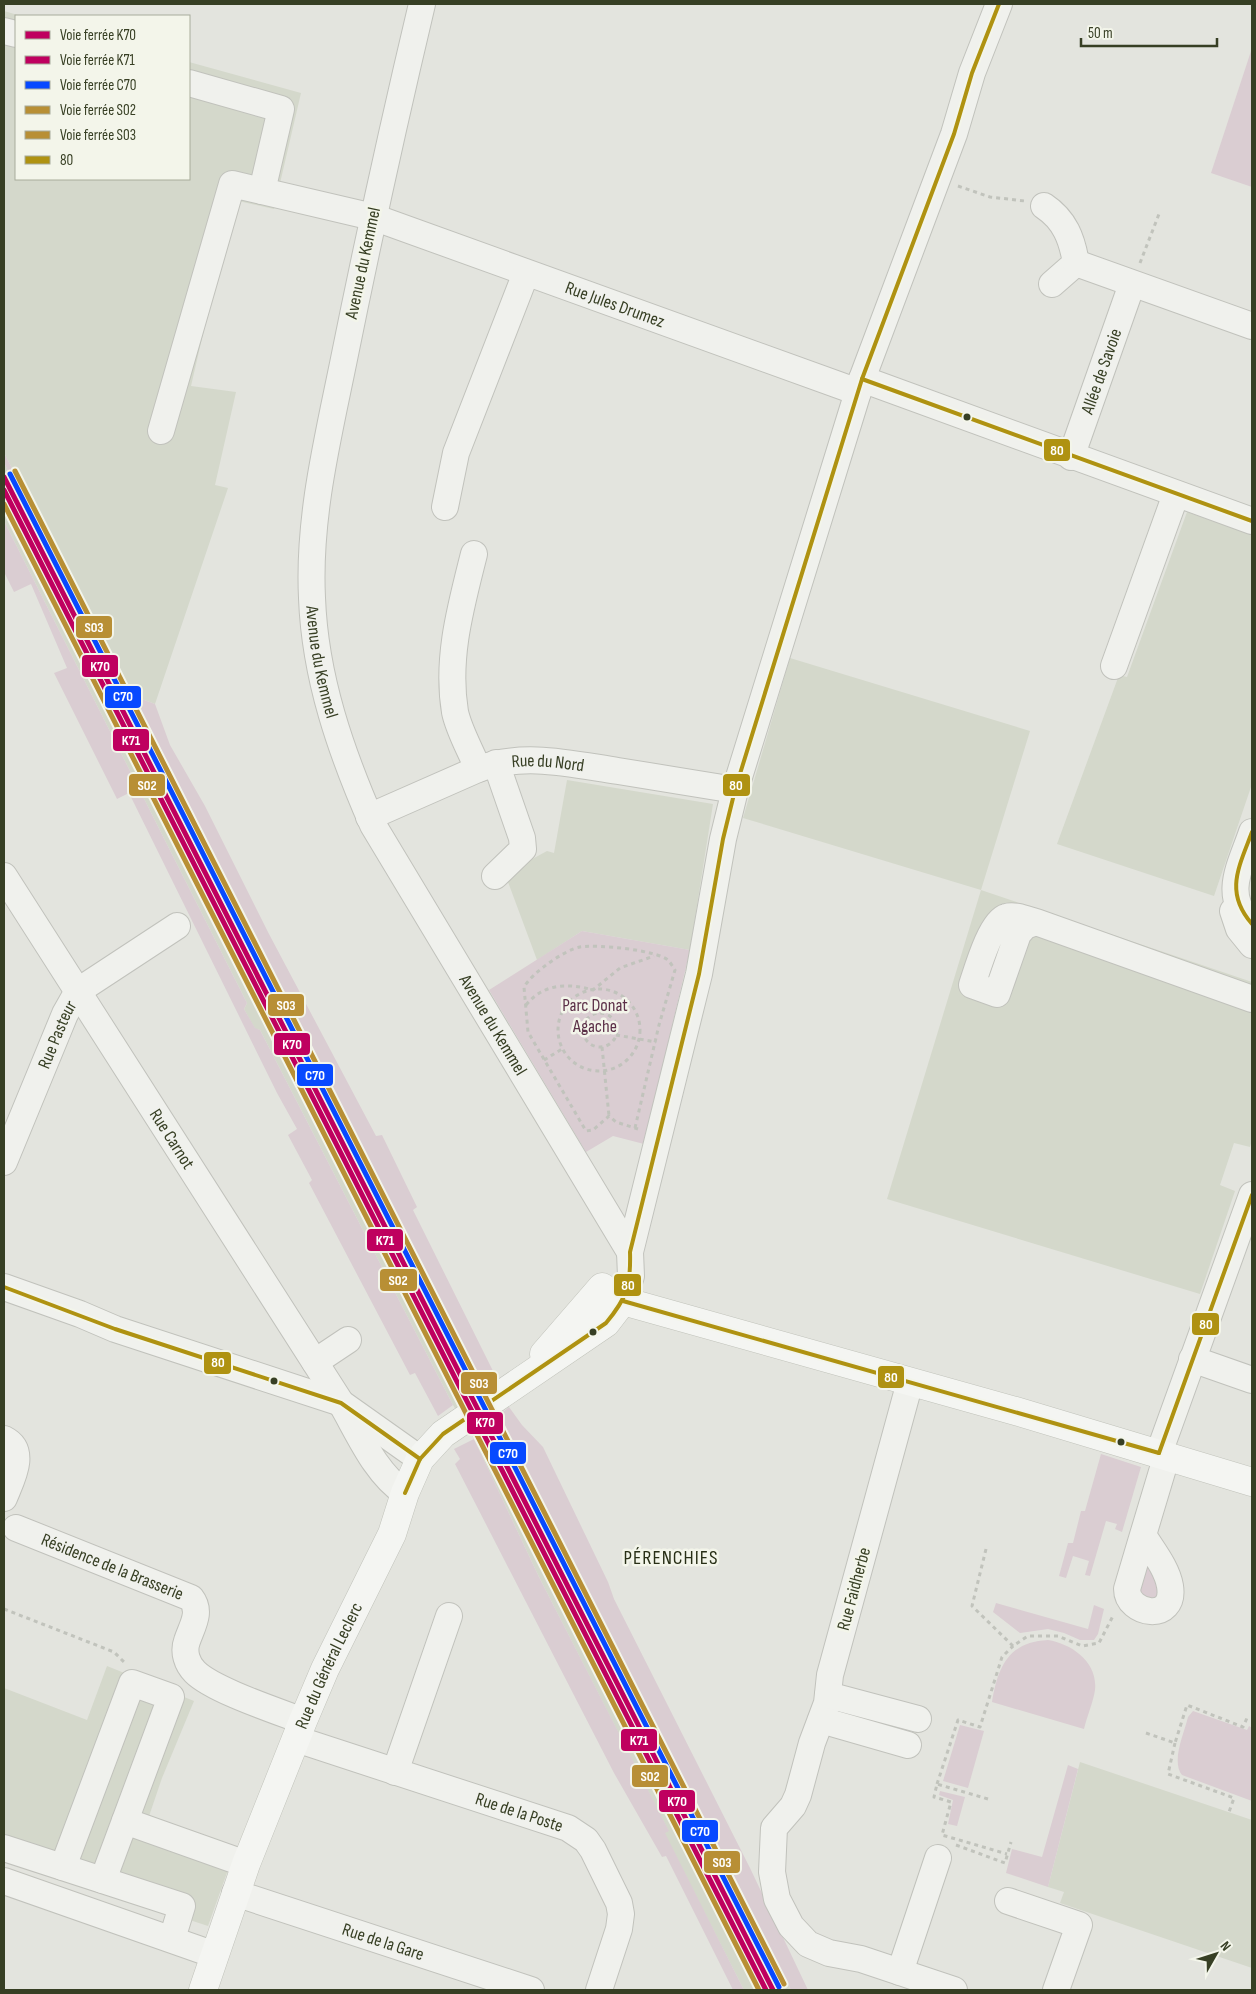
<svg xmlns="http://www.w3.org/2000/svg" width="1256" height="1994" font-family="'Sofia Sans Condensed',sans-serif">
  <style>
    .built { fill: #d4d8cb }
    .green { fill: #dacdd2 }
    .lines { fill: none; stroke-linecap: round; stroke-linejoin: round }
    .minor-casing { stroke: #c1c2bc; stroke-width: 28 }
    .major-casing { stroke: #c0c2ba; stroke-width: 29 }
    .path { stroke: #c1c3bc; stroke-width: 3; stroke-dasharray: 4 4; stroke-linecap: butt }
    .minor { stroke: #f0f1ed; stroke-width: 26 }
    .major { stroke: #f4f5f2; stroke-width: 28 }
    .bus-1-casing { stroke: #f3f5ea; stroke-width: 8 }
    .bus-1 { stroke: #af9211; stroke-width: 4 }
    .rail-1-casing { stroke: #f3f5ea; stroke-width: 9 }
    .rail-2-casing { stroke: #f3f5ea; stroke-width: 9 }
    .rail-3-casing { stroke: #f3f5ea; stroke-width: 9 }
    .rail-4-casing { stroke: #f3f5ea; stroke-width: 9 }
    .rail-5-casing { stroke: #f3f5ea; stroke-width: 9 }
    .rail-1 { stroke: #bf005f; stroke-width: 5 }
    .rail-2 { stroke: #bf005f; stroke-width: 5 }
    .rail-3 { stroke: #0749ff; stroke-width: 5 }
    .rail-4 { stroke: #b88f35; stroke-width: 5 }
    .rail-5 { stroke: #b88f35; stroke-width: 5 }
    .bus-dot { fill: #373f24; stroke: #f3f5ea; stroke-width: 2 }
    .labels { text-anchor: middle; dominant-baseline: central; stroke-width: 5; stroke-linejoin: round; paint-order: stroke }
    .street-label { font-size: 18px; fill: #373f24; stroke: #f3f5ea }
    .park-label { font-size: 18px; fill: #5c3048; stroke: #f3f5ea }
    .quarter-label { font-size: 20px; letter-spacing: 1px; fill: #282f16; stroke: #f3f5ea }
    .line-badge { stroke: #f3f5ea; stroke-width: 2 }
    .badge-label { font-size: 14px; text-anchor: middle; font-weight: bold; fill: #fff }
  </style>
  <rect width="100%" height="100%" fill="#e3e4de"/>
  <g class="built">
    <path d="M 4,11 L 21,16 L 16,16 L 16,179 L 189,179 L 189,62 L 301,93 L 274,209 L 234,200 L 191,386 L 236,392 L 215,485 L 228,488 L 155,704 L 131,695 L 4,453 Z"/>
    <path d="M 4,463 L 60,572 L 130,700 L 392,1222 L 591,1607 L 692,1817 L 701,1814 L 791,1990 L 744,1990 L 664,1833 L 668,1830 L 539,1577 L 474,1439 L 453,1405 L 260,1030 L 255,1029 L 244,1009 L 247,1003 L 4,521 Z"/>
    <path d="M 1187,512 L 1252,535 L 1252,784 L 1214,896 L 1057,844 L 1119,675 L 1127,677 Z"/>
    <path d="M 790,658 L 1030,731 L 981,890 L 1252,982 L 1252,1140 L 1250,1147 L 1234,1143 L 1220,1185 L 1235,1191 L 1200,1294 L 887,1199 L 981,890 L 743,818 Z"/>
    <path d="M 567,780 L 713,804 L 690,950 L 582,931 L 537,960 L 505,874 L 547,851 L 554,853 Z"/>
    <path d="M 107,1666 L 194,1701 L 162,1778 L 146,1825 L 234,1853 L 208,1926 L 4,1859 L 4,1688 L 87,1720 Z"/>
    <path d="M 1080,1762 L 1252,1820 L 1252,1968 L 1060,1903 L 1064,1892 L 1048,1887 Z"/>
  </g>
  <g class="green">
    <path d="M 1252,48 L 1252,187 L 1211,173 Z"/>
    <path d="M 4,453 L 131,695 L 155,704 L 170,745 L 205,806 L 269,934 L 376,1136 L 382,1135 L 417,1207 L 413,1210 L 494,1373 L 475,1381 C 357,1155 247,926 130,701 C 89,621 45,543 4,463 Z"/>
    <path d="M 4,521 L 247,1003 L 244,1009 L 255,1028 L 260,1030 L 453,1405 L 438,1416 L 415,1373 L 410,1375 L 309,1183 L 312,1180 L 288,1135 L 297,1129 L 277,1093 L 129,793 L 117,799 L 54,673 L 67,668 L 31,584 L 14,592 L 4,572 Z"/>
    <path d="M 582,931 L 690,950 L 644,1144 L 613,1136 L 586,1152 L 489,990 Z"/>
    <path d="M 509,1407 L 522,1425 L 543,1447 L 608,1582 L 614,1599 L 750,1868 L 808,1990 L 791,1990 L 701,1815 L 692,1818 L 591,1607 L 494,1419 Z"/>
    <path d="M 474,1439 L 539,1577 L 669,1831 L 665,1833 L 744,1990 L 733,1990 L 666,1856 L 662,1857 L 614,1773 L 455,1464 L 460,1459 L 454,1449 Z"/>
    <path d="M 1101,1454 L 1141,1467 L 1122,1532 L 1115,1529 L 1117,1524 L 1106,1521 L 1090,1576 L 1085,1575 L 1089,1561 L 1073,1556 L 1066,1578 L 1059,1576 L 1068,1543 L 1073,1543 L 1081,1511 L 1085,1511 Z"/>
    <path d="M 1147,1560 L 1162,1588 L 1155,1604 L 1137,1592 Z"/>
    <path d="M 996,1603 L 1088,1629 L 1094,1605 L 1104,1609 L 1098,1634 L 1094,1640 L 1080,1640 L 1064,1633 L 1048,1629 L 1020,1633 L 993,1612 Z"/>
    <path d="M 1048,1640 C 1072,1644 1098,1662 1095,1690 C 1093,1703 1087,1716 1084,1729 L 992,1702 C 998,1667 1008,1642 1048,1640 Z"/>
    <path d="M 1193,1711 L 1247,1730 L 1249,1726 L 1252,1728 L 1252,1806 L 1252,1801 L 1182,1775 C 1171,1761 1184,1734 1188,1717 Z"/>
    <path d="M 960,1725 L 984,1731 L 968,1788 L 943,1781 Z"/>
    <path d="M 1068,1765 L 1078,1769 L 1048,1887 L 1006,1873 L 1012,1849 L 1042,1857 Z"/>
    <path d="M 940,1791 L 965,1797 L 957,1826 L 948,1824 L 953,1800 L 939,1795 Z"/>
  </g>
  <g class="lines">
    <g class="minor-casing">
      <g id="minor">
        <path id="s1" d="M 422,4 C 394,122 368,240 344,359 C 328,438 308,517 312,598 C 315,678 341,752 373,825 L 630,1252"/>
        <path d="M 4,31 L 16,34"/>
        <path d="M 189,83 L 281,109 L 262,191"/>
        <path d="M 1044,206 C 1065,220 1072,239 1076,263 L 1052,284"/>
        <path d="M 1076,263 L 1252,326"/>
        <path d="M 862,379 L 1252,521"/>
        <path id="s2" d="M 161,431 L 232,184 L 373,217 L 858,392"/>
        <path id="s3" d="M 1071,457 L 1132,284"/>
        <path d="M 445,507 L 456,453 L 526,273"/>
        <path d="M 474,554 C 461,606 446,658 455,712 C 459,731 471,751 478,769"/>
        <path d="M 1114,666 L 1176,494"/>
        <path id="s4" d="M 369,817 L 478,769 C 524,752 571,764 618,771 C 657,777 696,784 735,790"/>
        <path d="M 1252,832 C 1241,865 1221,896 1252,924"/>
        <path id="s5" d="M 4,876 L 341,1403 C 359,1434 375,1473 405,1493"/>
        <path d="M 495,876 L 523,849 L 522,838 L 496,763"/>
        <path d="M 1233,911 L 1239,929 L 1252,945"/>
        <path d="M 1036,922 L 1025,926 L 1018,934 L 997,994 L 972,985 C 977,970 991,921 1006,917 C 1015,914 1028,920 1036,922 L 1252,999"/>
        <path id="s6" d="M 4,1162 L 65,1014 L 78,991 L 177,926"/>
        <path d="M 4,1287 L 80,1314 L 115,1329 L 341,1403 L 420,1459"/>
        <path d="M 623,1301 L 631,1276 L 630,1252 L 699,974 L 723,839 L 735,790 L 862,379 L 954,134 L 972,73 L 999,4"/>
        <path d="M 1192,1359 L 1252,1380"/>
        <path d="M 315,1362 L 348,1340"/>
        <path d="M 910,1382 L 830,1675 L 827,1703 L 812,1743 L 798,1795 L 793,1806 L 774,1828 L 772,1872 L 777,1899 L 791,1926 L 808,1944 L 829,1953 L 861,1959 L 954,1990"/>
        <path d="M 4,1439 C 28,1451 11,1480 4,1498"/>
        <path d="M 1159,1453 L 1252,1195"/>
        <path id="s7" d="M 16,1528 L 191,1598 C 202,1612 192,1626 187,1641 C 183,1652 187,1664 195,1672 C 213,1690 277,1711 303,1721"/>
        <path d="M 1143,1535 L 1127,1589 C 1127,1615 1176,1623 1170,1586 C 1167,1568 1152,1550 1143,1535 L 1167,1455"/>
        <path d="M 828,1695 L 918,1719"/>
        <path d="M 821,1720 L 908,1745"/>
        <path id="s8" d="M 296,1739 L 568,1828 L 586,1840 L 593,1850 L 619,1903 L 621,1914 L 619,1929 L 599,1990"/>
        <path d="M 395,1772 L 449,1616"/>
        <path d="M 125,1821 L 246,1864"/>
        <path d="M 4,1848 L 182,1906 L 172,1939"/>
        <path d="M 63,1867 L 132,1683 L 171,1697 L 103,1880"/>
        <path d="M 4,1881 L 215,1955"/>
        <path id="s9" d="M 235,1893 L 531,1990"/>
        <path d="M 1008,1901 L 1079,1925 L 1056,1990"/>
        <path d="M 900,1972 L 938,1858"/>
      </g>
    </g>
    <g class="major-casing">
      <g id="major">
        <path d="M 544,1354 L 602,1287 L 623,1301 L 1019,1412 L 1252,1482"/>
        <path id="s10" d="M 203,1990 L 246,1864 L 303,1721 L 325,1669 L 392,1534 L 405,1493 L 420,1459 L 443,1434 L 606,1323 L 623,1301"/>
      </g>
    </g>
    <g class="path">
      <path d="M 958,186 L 990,197 L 1025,201"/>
      <path d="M 1140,263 L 1159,214"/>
      <circle cx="599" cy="1030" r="41"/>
      <path d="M 526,1005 C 544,983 568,983 593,990 L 620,968 L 654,956"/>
      <circle cx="600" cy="1030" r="17"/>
      <path d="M 616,1035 L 656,1042"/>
      <path d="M 602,1047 L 609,1116"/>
      <path d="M 544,1060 L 562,1049"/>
      <path d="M 635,1128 L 659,1025 L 675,970 C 673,967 670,962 668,960 C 656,950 596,944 580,947 C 564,950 532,973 524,987 L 528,1032 L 586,1131 L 593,1130 L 609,1116 L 616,1122 L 638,1129"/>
      <path d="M 986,1549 L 972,1606 L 1013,1646 L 1028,1636 L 1058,1636 L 1082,1646 L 1099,1643 L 1114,1614"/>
      <path d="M 4,1609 L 114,1652 L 125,1663"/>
      <path d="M 1146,1733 L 1175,1743 L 1187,1705 L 1243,1727 L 1247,1718"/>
      <path d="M 1175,1743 L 1168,1774 L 1234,1798 L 1229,1812"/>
      <path d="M 937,1784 L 958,1720 L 980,1727 L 1002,1657 L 1013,1646"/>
      <path d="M 988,1799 L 937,1784 L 934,1797 L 951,1802 L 942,1835 L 1007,1854"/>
      <path d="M 956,1845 L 1005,1863 L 1011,1842"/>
    </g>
    <use href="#minor" class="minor"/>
    <use href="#major" class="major"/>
    <g class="bus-1-casing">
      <g id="bus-1">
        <path d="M 862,379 L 1252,521"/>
        <path d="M 1252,832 C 1239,867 1224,892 1252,924"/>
        <path d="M 4,1287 L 115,1329 L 341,1403 L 420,1459"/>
        <path d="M 623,1301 L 1159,1453"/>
        <path d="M 1159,1453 L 1252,1195"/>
        <path d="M 405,1493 L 420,1459 L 443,1434 L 606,1323 C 627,1298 631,1285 630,1252 L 699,974 L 723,839 L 735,790 L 862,379 L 954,134 L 972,73 L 999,4"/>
      </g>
    </g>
    <use href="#bus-1" class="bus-1"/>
    <g class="rail-1-casing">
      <path id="rail-1" d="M 4,477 L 773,1990"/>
    </g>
    <g class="rail-2-casing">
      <path id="rail-2" d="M 4,490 L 766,1990"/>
    </g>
    <g class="rail-3-casing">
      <path id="rail-3" d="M 10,474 L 779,1987"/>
    </g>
    <g class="rail-4-casing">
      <path id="rail-4" d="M 4,504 L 759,1990"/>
    </g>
    <g class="rail-5-casing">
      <path id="rail-5" d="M 15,471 L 784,1984"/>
    </g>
    <use href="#rail-1" class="rail-1"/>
    <use href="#rail-2" class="rail-2"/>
    <use href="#rail-3" class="rail-3"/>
    <use href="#rail-4" class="rail-4"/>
    <use href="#rail-5" class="rail-5"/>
  </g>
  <g class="bus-dot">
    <circle cx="967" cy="417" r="4.5"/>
    <circle cx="593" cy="1332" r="4.5"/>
    <circle cx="274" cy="1381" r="4.5"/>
    <circle cx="1121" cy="1442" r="4.5"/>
  </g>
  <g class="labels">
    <g class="street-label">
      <text transform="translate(363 263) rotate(-78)">Avenue du Kemmel</text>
      <text stroke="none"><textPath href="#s2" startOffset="659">Rue Jules Drumez</textPath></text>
      <text stroke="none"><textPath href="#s3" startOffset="91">Allée de Savoie</textPath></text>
      <text stroke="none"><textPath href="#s1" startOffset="670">Avenue du Kemmel</textPath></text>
      <text stroke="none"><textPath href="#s4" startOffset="190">Rue du Nord</textPath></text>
      <text stroke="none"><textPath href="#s1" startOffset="1075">Avenue du Kemmel</textPath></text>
      <text stroke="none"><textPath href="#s6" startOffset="138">Rue Pasteur</textPath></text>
      <text stroke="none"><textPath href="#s5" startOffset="312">Rue Carnot</textPath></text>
      <text stroke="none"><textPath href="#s7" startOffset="104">Résidence de la Brasserie</textPath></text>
      <text transform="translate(854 1589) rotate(-75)">Rue Faidherbe</text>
      <text stroke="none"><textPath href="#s10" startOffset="348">Rue du Général Leclerc</textPath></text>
      <text stroke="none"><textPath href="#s8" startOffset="235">Rue de la Poste</textPath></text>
      <text stroke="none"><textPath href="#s9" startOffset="156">Rue de la Gare</textPath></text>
    </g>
    <g class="park-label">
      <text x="595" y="1005">Parc Donat<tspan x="595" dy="21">Agache</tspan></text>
    </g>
    <g class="quarter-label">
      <text x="671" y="1558">PÉRENCHIES</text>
    </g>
  </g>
  <g class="line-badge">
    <rect x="1043" y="438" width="28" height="24" rx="5" fill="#af9211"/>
    <rect x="75" y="615" width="38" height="24" rx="5" fill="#b88f35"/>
    <rect x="81" y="654" width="38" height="24" rx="5" fill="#bf005f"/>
    <rect x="104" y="685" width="38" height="24" rx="5" fill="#0749ff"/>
    <rect x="112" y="728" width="38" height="24" rx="5" fill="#bf005f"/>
    <rect x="128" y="773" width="38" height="24" rx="5" fill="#b88f35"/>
    <rect x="722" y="773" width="29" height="24" rx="5" fill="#af9211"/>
    <rect x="267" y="993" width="38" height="24" rx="5" fill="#b88f35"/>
    <rect x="273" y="1032" width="38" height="24" rx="5" fill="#bf005f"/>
    <rect x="296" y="1063" width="38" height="24" rx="5" fill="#0749ff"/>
    <rect x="366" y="1228" width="38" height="24" rx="5" fill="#bf005f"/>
    <rect x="379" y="1268" width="39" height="24" rx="5" fill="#b88f35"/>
    <rect x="613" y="1273" width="29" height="24" rx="5" fill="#af9211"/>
    <rect x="1191" y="1312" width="29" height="24" rx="5" fill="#af9211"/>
    <rect x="203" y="1351" width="29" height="24" rx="5" fill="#af9211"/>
    <rect x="877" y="1365" width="28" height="24" rx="5" fill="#af9211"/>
    <rect x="460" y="1371" width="38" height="24" rx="5" fill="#b88f35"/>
    <rect x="466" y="1411" width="38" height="24" rx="5" fill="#bf005f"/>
    <rect x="489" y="1441" width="38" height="24" rx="5" fill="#0749ff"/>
    <rect x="620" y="1728" width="38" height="24" rx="5" fill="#bf005f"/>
    <rect x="631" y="1764" width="38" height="24" rx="5" fill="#b88f35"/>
    <rect x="658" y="1789" width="38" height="24" rx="5" fill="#bf005f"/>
    <rect x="681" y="1819" width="38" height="24" rx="5" fill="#0749ff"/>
    <rect x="703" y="1850" width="38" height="24" rx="5" fill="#b88f35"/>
  </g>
  <g class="badge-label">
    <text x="1057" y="455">80</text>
    <text x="94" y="632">S03</text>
    <text x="100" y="671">K70</text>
    <text x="123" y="701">C70</text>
    <text x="131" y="745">K71</text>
    <text x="147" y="790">S02</text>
    <text x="736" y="790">80</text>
    <text x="286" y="1010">S03</text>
    <text x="292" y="1049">K70</text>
    <text x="315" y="1080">C70</text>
    <text x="385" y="1245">K71</text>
    <text x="398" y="1285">S02</text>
    <text x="628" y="1290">80</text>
    <text x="1206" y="1329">80</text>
    <text x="218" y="1367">80</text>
    <text x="891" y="1382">80</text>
    <text x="479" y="1388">S03</text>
    <text x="485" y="1427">K70</text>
    <text x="508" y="1458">C70</text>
    <text x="639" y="1745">K71</text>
    <text x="650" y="1781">S02</text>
    <text x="677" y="1806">K70</text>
    <text x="700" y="1836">C70</text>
    <text x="722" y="1867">S03</text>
  </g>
  <rect width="1256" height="1994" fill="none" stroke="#373f24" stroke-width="10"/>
  <rect x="15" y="15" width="175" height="165" fill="#f3f5ea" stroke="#a8ac9b"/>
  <rect x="25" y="31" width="25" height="8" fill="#bf005f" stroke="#a8ac9b"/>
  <text x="60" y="40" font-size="15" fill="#373f24">Voie ferrée K70</text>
  <rect x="25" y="56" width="25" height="8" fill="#bf005f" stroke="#a8ac9b"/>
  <text x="60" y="65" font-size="15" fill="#373f24">Voie ferrée K71</text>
  <rect x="25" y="81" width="25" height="8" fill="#0749ff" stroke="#a8ac9b"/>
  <text x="60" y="90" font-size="15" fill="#373f24">Voie ferrée C70</text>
  <rect x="25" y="106" width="25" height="8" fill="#b88f35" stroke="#a8ac9b"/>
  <text x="60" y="115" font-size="15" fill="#373f24">Voie ferrée S02</text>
  <rect x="25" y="131" width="25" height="8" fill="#b88f35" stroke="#a8ac9b"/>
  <text x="60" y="140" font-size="15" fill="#373f24">Voie ferrée S03</text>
  <rect x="25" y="156" width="25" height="8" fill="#af9211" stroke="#a8ac9b"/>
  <text x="60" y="165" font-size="15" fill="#373f24">80</text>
  <g transform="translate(1216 1954) rotate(51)" stroke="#f3f5ea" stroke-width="4" paint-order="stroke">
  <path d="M0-4L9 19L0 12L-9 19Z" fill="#373f24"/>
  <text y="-8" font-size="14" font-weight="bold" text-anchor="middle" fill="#373f24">N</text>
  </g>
  <path d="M1081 38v8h136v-8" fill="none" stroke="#373f24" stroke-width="2.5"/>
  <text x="1088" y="38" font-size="15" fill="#373f24" stroke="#f3f5ea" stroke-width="4" paint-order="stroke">50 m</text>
</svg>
